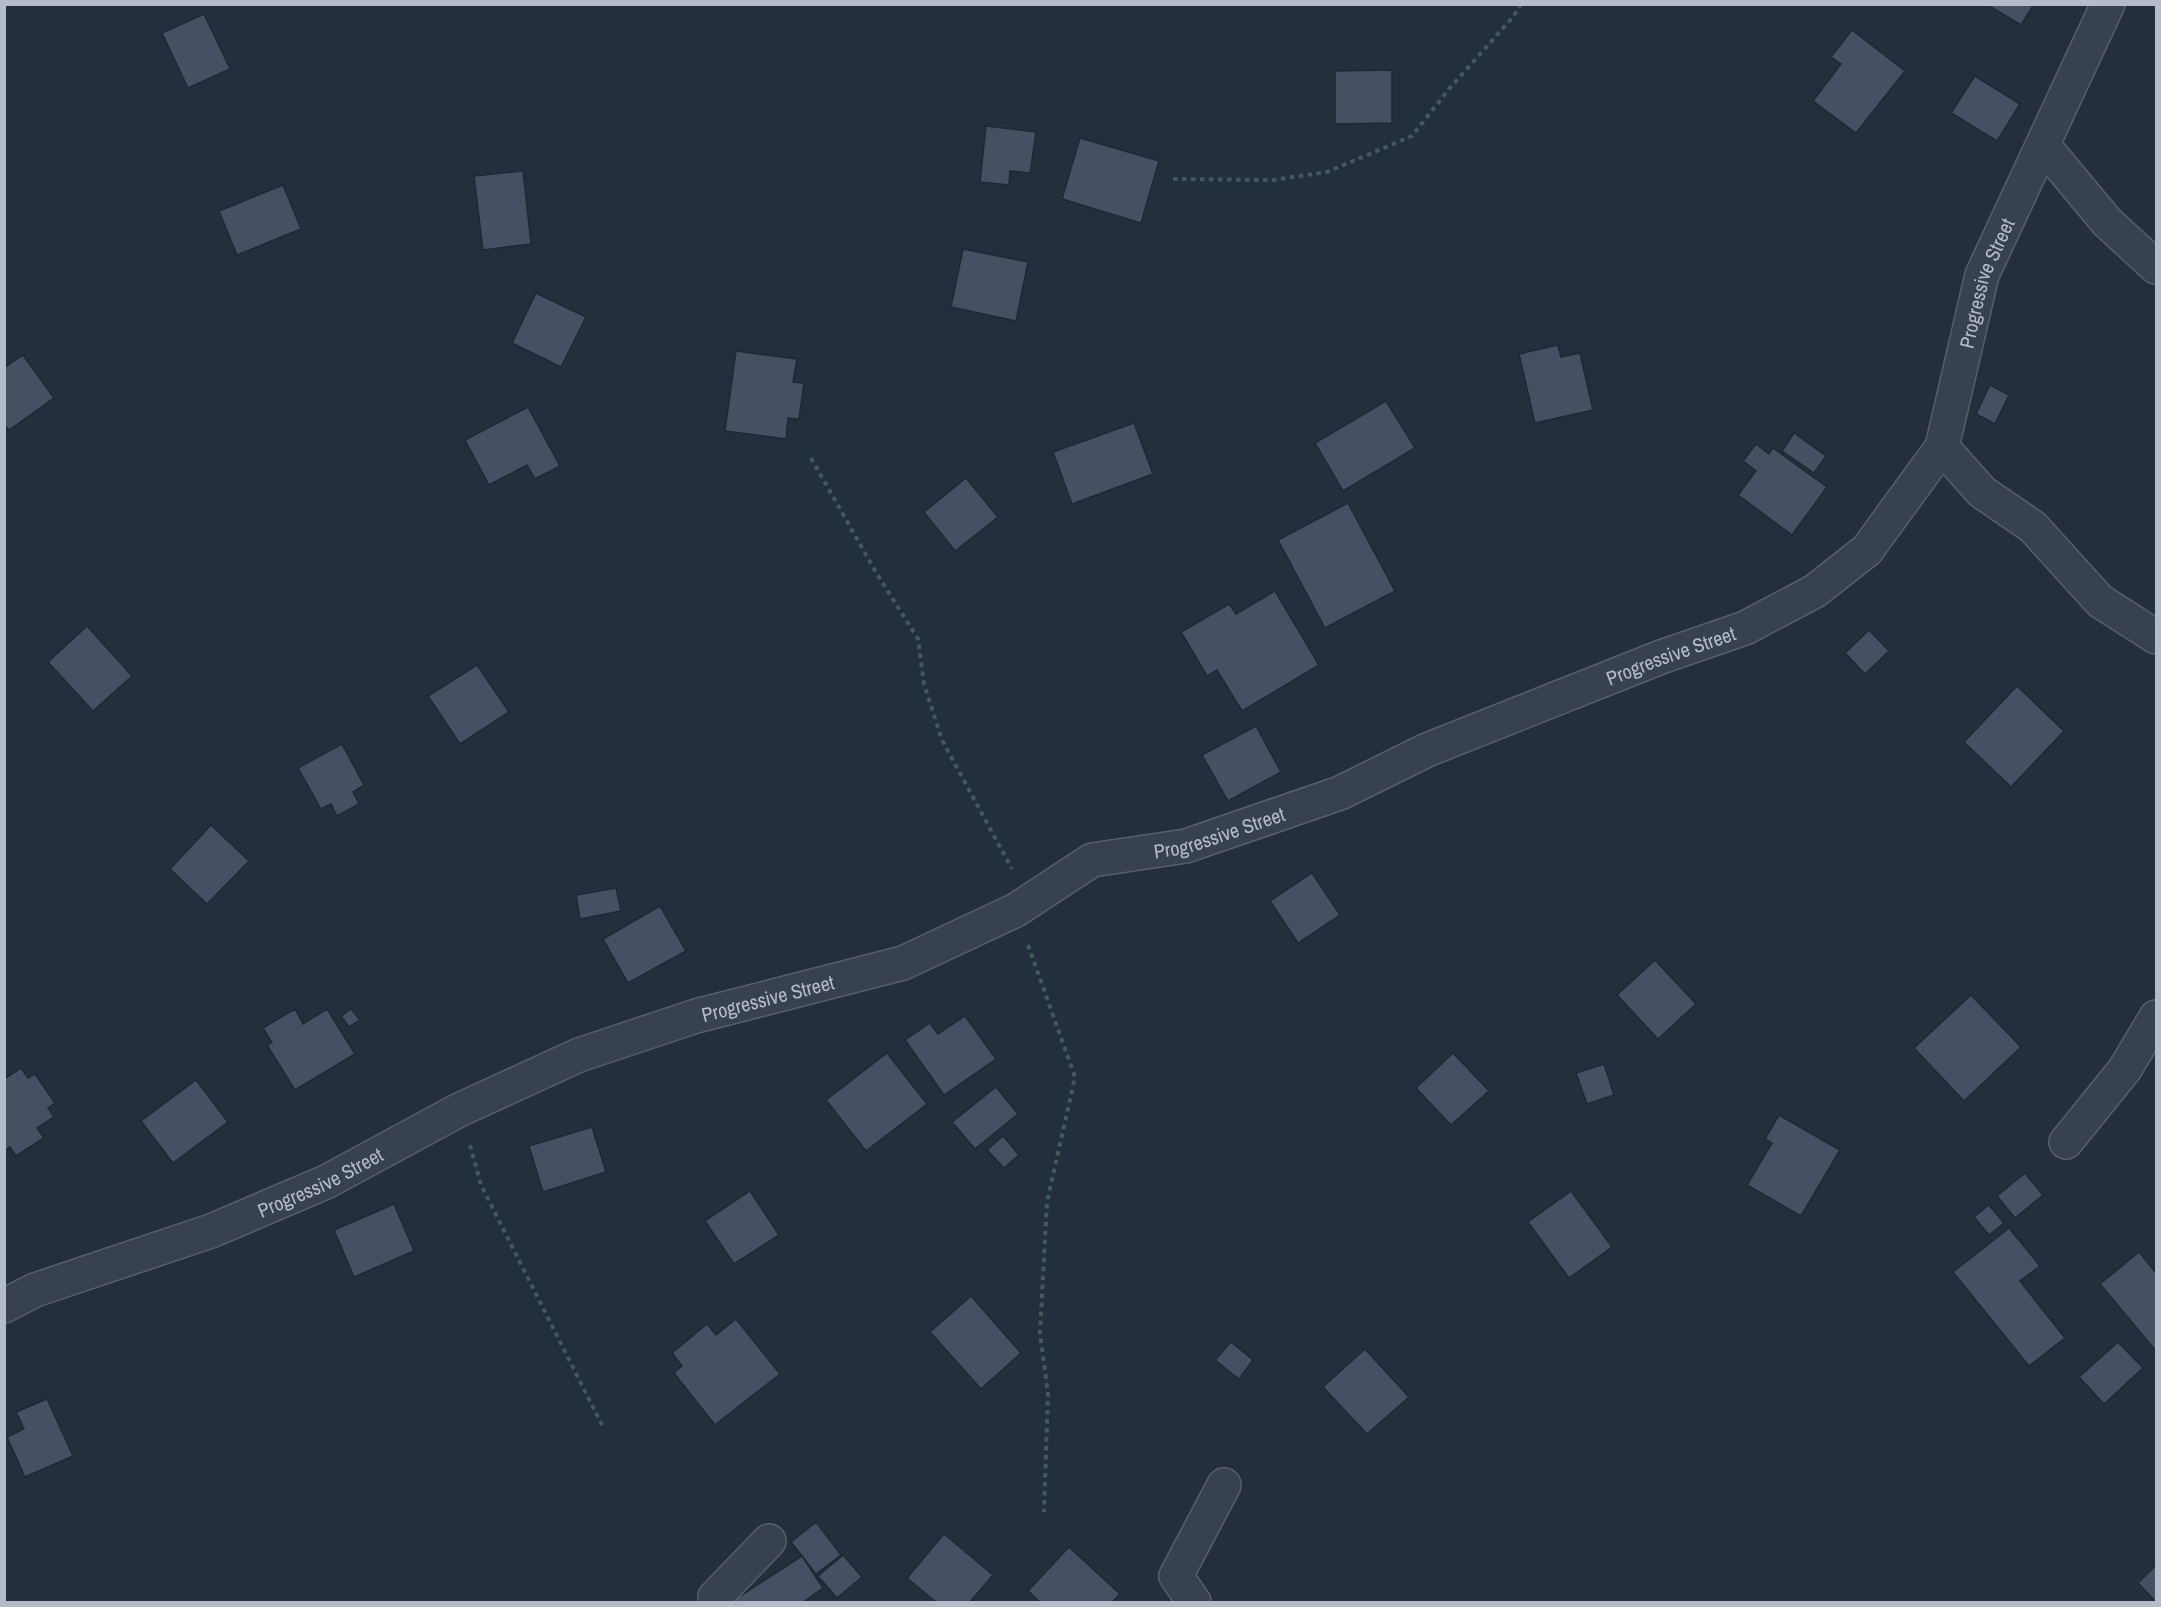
<svg xmlns="http://www.w3.org/2000/svg" width="2161" height="1607" font-family="'Archivo Narrow',sans-serif">
  <style>
    .building { fill: #455162; stroke: #1f2835; stroke-width: 1.5 }
    .lines { fill: none; stroke-linecap: round; stroke-linejoin: round }
    .street-casing { stroke: #565f6c; stroke-width: 36 }
    .path { stroke: #44595c; stroke-width: 4; stroke-dasharray: 4.5 4.5; stroke-linecap: butt }
    .street { stroke: #38414e; stroke-width: 33 }
    .labels { text-anchor: middle; dominant-baseline: central; stroke-width: 6; stroke-linejoin: round; paint-order: stroke }
    .street-label { font-size: 20px; fill: #b4bcc9; stroke: #1d2633 }
  </style>
  <rect width="100%" height="100%" fill="#242f3e"/>
  <g class="building">
    <path d="M 1986,4 L 2034,4 L 2021,25 Z"/>
    <path d="M 204,14 L 230,69 L 188,88 L 162,33 Z"/>
    <path d="M 1852,30 L 1905,71 L 1856,133 L 1813,101 L 1841,64 L 1831,57 Z"/>
    <path d="M 1392,70 L 1392,123 L 1335,124 L 1335,71 Z"/>
    <path d="M 1975,76 L 2020,104 L 1997,141 L 1951,113 Z"/>
    <path d="M 986,126 L 1036,132 L 1030,173 L 1010,171 L 1009,185 L 980,182 Z"/>
    <path d="M 1080,138 L 1159,161 L 1141,223 L 1062,199 Z"/>
    <path d="M 523,171 L 531,244 L 483,250 L 474,176 Z"/>
    <path d="M 283,185 L 301,229 L 237,255 L 219,211 Z"/>
    <path d="M 963,249 L 1028,262 L 1016,321 L 951,307 Z"/>
    <path d="M 536,293 L 586,317 L 561,367 L 512,343 Z"/>
    <path d="M 1558,345 L 1561,357 L 1580,353 L 1593,410 L 1535,423 L 1519,354 Z"/>
    <path d="M 736,351 L 797,359 L 793,382 L 804,383 L 799,419 L 788,418 L 786,439 L 725,431 Z"/>
    <path d="M 23,355 L 54,398 L 9,430 L 4,425 L 4,368 Z"/>
    <path d="M 1990,385 L 2009,395 L 1995,424 L 1976,414 Z"/>
    <path d="M 1386,401 L 1415,448 L 1343,491 L 1315,443 Z"/>
    <path d="M 528,407 L 560,466 L 535,479 L 527,465 L 489,485 L 465,440 Z"/>
    <path d="M 1134,423 L 1153,474 L 1072,504 L 1053,452 Z"/>
    <path d="M 1794,433 L 1826,456 L 1814,473 L 1782,451 Z"/>
    <path d="M 1756,444 L 1769,454 L 1773,448 L 1827,487 L 1792,535 L 1738,495 L 1756,471 L 1743,461 Z"/>
    <path d="M 966,478 L 998,517 L 955,551 L 924,512 Z"/>
    <path d="M 1348,503 L 1395,591 L 1325,628 L 1278,540 Z"/>
    <path d="M 1275,591 L 1319,665 L 1242,711 L 1217,670 L 1207,676 L 1181,632 L 1229,604 L 1236,614 Z"/>
    <path d="M 87,626 L 132,676 L 93,711 L 48,662 Z"/>
    <path d="M 1869,630 L 1889,651 L 1865,674 L 1845,653 Z"/>
    <path d="M 477,665 L 509,712 L 460,744 L 428,696 Z"/>
    <path d="M 2017,686 L 2064,731 L 2011,787 L 1964,742 Z"/>
    <path d="M 1256,726 L 1281,772 L 1228,801 L 1202,755 Z"/>
    <path d="M 342,744 L 364,785 L 353,792 L 359,804 L 337,816 L 331,804 L 321,809 L 298,768 Z"/>
    <path d="M 211,825 L 249,861 L 207,904 L 170,869 Z"/>
    <path d="M 1312,873 L 1340,915 L 1298,943 L 1270,901 Z"/>
    <path d="M 616,888 L 621,911 L 580,919 L 576,895 Z"/>
    <path d="M 660,906 L 686,951 L 628,983 L 603,939 Z"/>
    <path d="M 1655,960 L 1696,1004 L 1658,1039 L 1617,995 Z"/>
    <path d="M 1971,995 L 2021,1047 L 1964,1101 L 1914,1048 Z"/>
    <path d="M 295,1009 L 303,1024 L 327,1009 L 355,1054 L 295,1090 L 267,1045 L 272,1043 L 263,1028 Z"/>
    <path d="M 351,1009 L 360,1020 L 349,1027 L 341,1016 Z"/>
    <path d="M 965,1016 L 996,1059 L 944,1095 L 905,1040 L 930,1023 L 938,1034 Z"/>
    <path d="M 887,1053 L 927,1104 L 866,1151 L 826,1100 Z"/>
    <path d="M 1453,1053 L 1489,1091 L 1451,1125 L 1416,1088 Z"/>
    <path d="M 1604,1064 L 1614,1095 L 1587,1104 L 1576,1073 Z"/>
    <path d="M 21,1068 L 28,1078 L 35,1074 L 55,1103 L 48,1108 L 54,1117 L 37,1128 L 44,1138 L 16,1156 L 10,1147 L 4,1151 L 4,1079 Z"/>
    <path d="M 196,1080 L 228,1122 L 173,1163 L 141,1121 Z"/>
    <path d="M 996,1087 L 1018,1114 L 975,1149 L 952,1122 Z"/>
    <path d="M 1779,1115 L 1840,1150 L 1801,1216 L 1747,1185 L 1772,1143 L 1765,1139 Z"/>
    <path d="M 592,1127 L 606,1172 L 543,1192 L 529,1146 Z"/>
    <path d="M 1003,1136 L 1019,1155 L 1004,1168 L 987,1150 Z"/>
    <path d="M 2025,1173 L 2043,1195 L 2015,1218 L 1997,1196 Z"/>
    <path d="M 750,1191 L 779,1235 L 734,1264 L 705,1221 Z"/>
    <path d="M 1571,1191 L 1612,1247 L 1569,1278 L 1528,1222 Z"/>
    <path d="M 394,1204 L 414,1251 L 354,1277 L 334,1230 Z"/>
    <path d="M 1989,1205 L 2004,1223 L 1989,1235 L 1974,1217 Z"/>
    <path d="M 2009,1228 L 2040,1266 L 2020,1281 L 2065,1338 L 2029,1366 L 1953,1272 Z"/>
    <path d="M 2139,1252 L 2156,1273 L 2156,1351 L 2100,1284 Z"/>
    <path d="M 971,1296 L 1021,1353 L 981,1389 L 930,1332 Z"/>
    <path d="M 736,1319 L 780,1374 L 715,1425 L 674,1373 L 682,1366 L 672,1353 L 707,1324 L 716,1335 Z"/>
    <path d="M 1231,1342 L 1253,1360 L 1239,1379 L 1215,1360 Z"/>
    <path d="M 2118,1342 L 2143,1368 L 2104,1404 L 2079,1377 Z"/>
    <path d="M 1365,1349 L 1409,1397 L 1367,1434 L 1323,1387 Z"/>
    <path d="M 47,1399 L 73,1456 L 25,1477 L 7,1437 L 24,1429 L 16,1412 Z"/>
    <path d="M 816,1522 L 841,1555 L 816,1574 L 791,1542 Z"/>
    <path d="M 944,1534 L 993,1575 L 970,1602 L 936,1602 L 907,1578 Z"/>
    <path d="M 1069,1547 L 1120,1594 L 1112,1602 L 1040,1602 L 1028,1591 Z"/>
    <path d="M 843,1555 L 862,1577 L 837,1598 L 818,1576 Z"/>
    <path d="M 802,1556 L 823,1588 L 805,1601 L 806,1602 L 731,1602 Z"/>
    <path d="M 2156,1565 L 2156,1602 L 2138,1583 Z"/>
  </g>
  <g class="lines">
    <g class="street-casing">
      <g id="street">
        <path d="M 2043,145 L 2107,222 L 2156,267"/>
        <path d="M 1942,447 L 1982,492 L 2033,527 L 2100,601 L 2156,637"/>
        <path d="M 2066,1142 L 2125,1069 L 2156,1017"/>
        <path id="s1" d="M 4,1306 L 35,1290 L 211,1231 L 326,1182 L 459,1110 L 579,1055 L 696,1016 L 903,963 L 1016,910 L 1092,860 L 1186,846 L 1340,793 L 1427,750 L 1661,657 L 1745,628 L 1815,591 L 1867,550 L 1942,447 L 1982,275 L 2108,4"/>
        <path d="M 716,1602 L 715,1597 L 769,1541"/>
        <path d="M 1194,1602 L 1176,1576 L 1224,1485"/>
      </g>
    </g>
    <g class="path">
      <path d="M 1173,179 L 1273,180 L 1327,172 L 1412,136 L 1449,89 L 1513,17 L 1521,4"/>
      <path d="M 811,458 L 877,574 L 918,639 L 924,684 L 942,740 L 1012,869"/>
      <path d="M 1028,945 L 1075,1077 L 1047,1202 L 1040,1333 L 1048,1394 L 1044,1512"/>
      <path d="M 470,1145 L 481,1185 L 604,1429"/>
    </g>
    <use href="#street" class="street"/>
  </g>
  <g class="labels">
    <g class="street-label">
      <text stroke="none"><textPath href="#s1" startOffset="2320">Progressive Street</textPath></text>
      <text stroke="none"><textPath href="#s1" startOffset="1798">Progressive Street</textPath></text>
      <text stroke="none"><textPath href="#s1" startOffset="1312">Progressive Street</textPath></text>
      <text stroke="none"><textPath href="#s1" startOffset="826">Progressive Street</textPath></text>
      <text stroke="none"><textPath href="#s1" startOffset="340">Progressive Street</textPath></text>
    </g>
  </g>
  <rect width="2161" height="1607" fill="none" stroke="#b4bcc9" stroke-width="12"/>
</svg>
